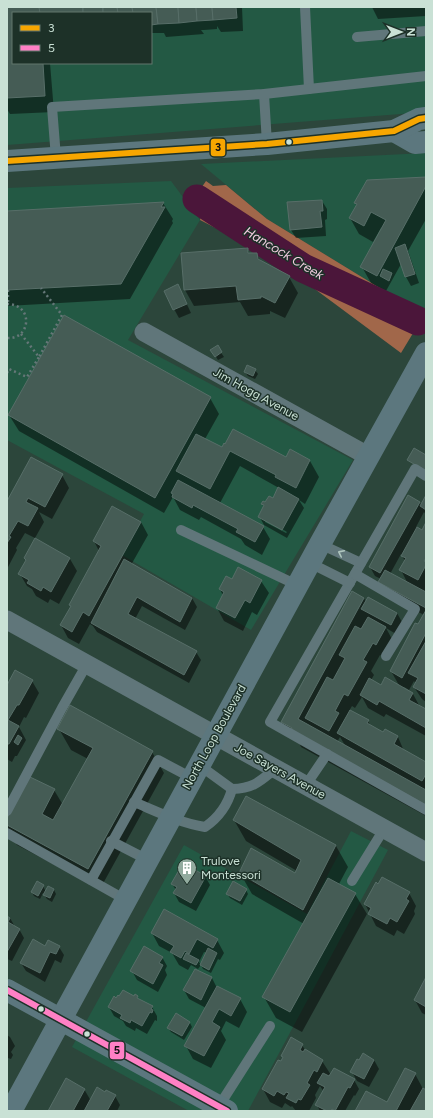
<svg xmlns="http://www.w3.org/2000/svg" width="433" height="1118" font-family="Figtree,sans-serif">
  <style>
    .built { fill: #235944; fill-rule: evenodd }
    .forest { fill: #a1674a }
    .shadow { fill: #0007; fill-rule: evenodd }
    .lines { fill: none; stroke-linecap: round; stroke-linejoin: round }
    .river { stroke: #4b163a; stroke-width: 29 }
    .building { fill: #455c55; stroke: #576e68 }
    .path { stroke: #657778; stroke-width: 2.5; stroke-dasharray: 2 3; stroke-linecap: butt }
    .lane { stroke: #60767a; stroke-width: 10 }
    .street { stroke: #60767a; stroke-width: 19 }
    .secondary { stroke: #5c777e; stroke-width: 22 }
    .bus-1-casing { stroke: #1d3128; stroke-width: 9 }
    .bus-2-casing { stroke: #1d3128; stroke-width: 9 }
    .bus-1 { stroke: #f7a600; stroke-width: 6 }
    .bus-2 { stroke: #ff80c5; stroke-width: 6 }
    .oneway { stroke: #afc6be }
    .bus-dot { fill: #c9e1d5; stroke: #1d3128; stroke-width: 1.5 }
    .labels { text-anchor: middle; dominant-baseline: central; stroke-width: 3; stroke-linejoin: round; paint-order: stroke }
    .street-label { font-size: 12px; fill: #c9e1d5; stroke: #1d3128 }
    .poi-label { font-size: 12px; fill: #c9e1d5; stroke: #1d3128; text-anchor: start }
    .water-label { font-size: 13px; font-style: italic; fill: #f3cce1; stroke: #1d3128 }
    .line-badge { stroke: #1d3128; stroke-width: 1.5 }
    .pale-badge-label { font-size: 11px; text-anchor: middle; font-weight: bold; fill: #111 }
  </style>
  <rect width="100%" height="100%" fill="#2c463b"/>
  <g class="built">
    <path d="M 7,7 L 426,7 L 426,112 L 7,145 ZM 13,13 L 151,13 L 151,63 L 13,63 Z"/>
    <path d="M 426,153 L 426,311 L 424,315 L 267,219 L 201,164 Z"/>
    <path d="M 171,181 L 200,220 L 128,340 L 353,460 L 251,630 L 122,555 L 144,514 L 7,440 L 7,188 Z"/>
    <path d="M 351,831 L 388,850 L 248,1111 L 189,1111 L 72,1047 L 184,845 L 307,914 Z"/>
  </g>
  <path class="forest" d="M 206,181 L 213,186 L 226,185 L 267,219 L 424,315 L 401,353 L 296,275 L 249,245 L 200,220 L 202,212 L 191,203 Z"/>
  <g class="shadow">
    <path d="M 7,7 L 242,7 L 243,31 L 221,32 L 217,26 L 217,29 L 204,30 L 201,30 L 204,34 L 166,37 L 164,33 L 151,33 L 151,13 L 13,13 L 13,63 L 50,63 L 54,112 L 10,114 L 7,109 Z"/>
    <path d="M 372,7 L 426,7 L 426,16 L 378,19 Z"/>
    <path d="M 426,178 L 426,219 L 408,251 L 419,283 L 411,286 L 406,277 L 401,264 L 386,291 L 371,283 L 362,267 L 383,229 L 381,228 L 373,242 L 359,234 L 350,218 L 357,206 L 355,203 Z"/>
    <path d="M 322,201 L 327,209 L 327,219 L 325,220 L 326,236 L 296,238 L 291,230 Z"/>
    <path d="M 163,203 L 173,219 L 172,221 L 173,223 L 130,299 L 7,306 L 7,212 Z"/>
    <path d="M 247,249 L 250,254 L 256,254 L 262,263 L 289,277 L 298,293 L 285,318 L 270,311 L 270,314 L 248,316 L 240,302 L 194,306 L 185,290 L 182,254 Z"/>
    <path d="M 182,294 L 191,313 L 179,318 L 174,309 Z"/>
    <path d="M 217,347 L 224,357 L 218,360 L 212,350 Z"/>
    <path d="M 255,370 L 258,374 L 255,379 L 248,376 L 245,372 Z"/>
    <path d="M 210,398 L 219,414 L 205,439 L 222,449 L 286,458 L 291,451 L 310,461 L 319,477 L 305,504 L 299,500 L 304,508 L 287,538 L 264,525 L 259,516 L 264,507 L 262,504 L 273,500 L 279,488 L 240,466 L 220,503 L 263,527 L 270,539 L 262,555 L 245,545 L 241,539 L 201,517 L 199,520 L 180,510 L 173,497 L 164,513 L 19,431 L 9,415 ZM 265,519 L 287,532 L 286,533 L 265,522 Z"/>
    <path d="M 62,475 L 69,488 L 52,519 L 39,512 L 44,522 L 35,538 L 25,533 L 16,548 L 17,550 L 7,569 L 7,503 Z"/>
    <path d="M 426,497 L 426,515 L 424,512 L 416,527 L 422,531 L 426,524 L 426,702 L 422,699 L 414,687 L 416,684 L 414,681 L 409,690 L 404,687 L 403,689 L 413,694 L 420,707 L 426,711 L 426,736 L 386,714 L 384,717 L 368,708 L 362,697 L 355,708 L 352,706 L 349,711 L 368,721 L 371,727 L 383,734 L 385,730 L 398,737 L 404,751 L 426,763 L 426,816 L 301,747 L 299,742 L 291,738 L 282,722 L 364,598 L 366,602 L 397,613 L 402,622 L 396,634 L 386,628 L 393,641 L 384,657 L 380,655 L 371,671 L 374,675 L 371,680 L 381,686 L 400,687 L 391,671 L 424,615 L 387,595 L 381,579 L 375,576 L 370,567 L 420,502 L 421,506 ZM 401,554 L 405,561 L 401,570 L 408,584 L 390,574 ZM 340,737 L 346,747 L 337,742 Z"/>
    <path d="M 141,522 L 148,535 L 131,565 L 192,598 L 197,607 L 185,630 L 142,606 L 135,619 L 196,652 L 201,660 L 189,683 L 97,632 L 93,626 L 90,624 L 79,644 L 68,638 L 61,625 L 71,607 L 70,605 L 99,551 L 94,541 Z"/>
    <path d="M 35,539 L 70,559 L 77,571 L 59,604 L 50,599 L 48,603 L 36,596 L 32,589 L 27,586 L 20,574 L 26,561 L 25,558 Z"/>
    <path d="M 233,580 L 261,581 L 269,593 L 257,615 L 252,612 L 243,631 L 224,621 L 217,608 L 223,596 L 220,589 Z"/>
    <path d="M 32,681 L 39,693 L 26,718 L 24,717 L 19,727 L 26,740 L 17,756 L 15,756 L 12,762 L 7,759 L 7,687 Z"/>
    <path d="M 59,729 L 152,752 L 164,773 L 100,889 L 17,845 L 7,827 L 7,820 L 54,790 L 63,805 L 88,759 L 71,750 Z"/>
    <path d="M 246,797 L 336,846 L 348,867 L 339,884 L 355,894 L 367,914 L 302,1032 L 276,1018 L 264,997 L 304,924 L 252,894 L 240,873 L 295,874 L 297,871 L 246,841 L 234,820 Z"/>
    <path d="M 184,874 L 205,876 L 210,885 L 196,911 L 179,902 L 174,893 L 176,890 L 172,884 Z"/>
    <path d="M 43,886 L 46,892 L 49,887 L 54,890 L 56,894 L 52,902 L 47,899 L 43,893 L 40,899 L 34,896 L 32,892 Z"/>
    <path d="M 246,890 L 248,894 L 242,905 L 230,898 L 227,894 Z"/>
    <path d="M 409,893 L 416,906 L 414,911 L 415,914 L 404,934 L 397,930 L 394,936 L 376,926 L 365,904 Z"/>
    <path d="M 7,917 L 10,918 L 15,927 L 19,929 L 24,938 L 12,961 L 7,959 Z"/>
    <path d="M 152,933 L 217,940 L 224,953 L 220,960 L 218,959 L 211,973 L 203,969 L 201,965 L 198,969 L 191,965 L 188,970 L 179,965 L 172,953 L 159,946 ZM 204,952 L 207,953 L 201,965 L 199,962 Z"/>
    <path d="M 45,947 L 59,947 L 64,955 L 61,963 L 55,960 L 45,982 L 26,971 L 21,963 Z"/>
    <path d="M 162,957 L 167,966 L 165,970 L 167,975 L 158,992 L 137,980 L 132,971 Z"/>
    <path d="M 195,970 L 212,978 L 217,988 L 240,999 L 247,1012 L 239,1028 L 226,1021 L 221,1031 L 226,1040 L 211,1068 L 193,1059 L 186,1046 L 206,1008 L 189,999 L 184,990 Z"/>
    <path d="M 426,979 L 426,1015 L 422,1013 L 415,1000 Z"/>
    <path d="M 137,997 L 139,1000 L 152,1007 L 157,1016 L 157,1021 L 155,1020 L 147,1034 L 136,1028 L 135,1031 L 126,1026 L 123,1021 L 114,1016 L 109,1007 L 117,999 Z"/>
    <path d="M 190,1023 L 192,1027 L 184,1040 L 171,1032 L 168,1028 Z"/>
    <path d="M 7,1035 L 10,1037 L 15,1046 L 11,1052 L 13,1055 L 11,1059 L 8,1058 L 7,1060 Z"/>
    <path d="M 302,1045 L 305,1050 L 322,1061 L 331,1075 L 354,1080 L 359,1089 L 355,1096 L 354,1095 L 345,1111 L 320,1111 L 317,1105 L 324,1092 L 320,1086 L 315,1095 L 316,1098 L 309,1111 L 296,1111 L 292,1106 L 291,1107 L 285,1103 L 282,1108 L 270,1102 L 263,1089 L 281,1062 L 283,1058 L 282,1056 Z"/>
    <path d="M 374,1060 L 379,1069 L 369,1087 L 357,1081 L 352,1072 L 360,1061 Z"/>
    <path d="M 415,1074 L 422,1087 L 422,1088 L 426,1091 L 426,1111 L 357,1111 L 387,1103 Z"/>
    <path d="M 84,1089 L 91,1101 L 106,1093 L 115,1096 L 120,1105 L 117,1111 L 50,1111 Z"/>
  </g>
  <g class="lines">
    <path class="river" d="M 197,199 L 303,268 L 418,321"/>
  </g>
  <g class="building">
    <path d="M 7,7 L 39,7 L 40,13 L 13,13 L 13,63 L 43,63 L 45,96 L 7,98 Z"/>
    <path d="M 39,7 L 83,7 L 83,13 L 40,13 Z"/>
    <rect x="83" y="7" width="20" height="6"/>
    <path d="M 103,7 L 117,7 L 118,13 L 103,13 Z"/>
    <path d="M 117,7 L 132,7 L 133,13 L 118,13 Z"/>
    <path d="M 132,7 L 156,7 L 158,24 L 151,25 L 151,13 L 133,13 Z"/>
    <path d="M 156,7 L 178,7 L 179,23 L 158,24 Z"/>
    <path d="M 178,7 L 196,7 L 197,21 L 179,23 Z"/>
    <path d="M 196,7 L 212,7 L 213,20 L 197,21 Z"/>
    <path d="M 212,7 L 236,7 L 237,18 L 213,20 Z"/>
    <path d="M 426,177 L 426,186 L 377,276 L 360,267 L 386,220 L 371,212 L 364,226 L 349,218 L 357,204 L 354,203 L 367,180 Z"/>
    <path d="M 322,200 L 323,211 L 320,211 L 322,227 L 290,230 L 287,202 Z"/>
    <path d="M 164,202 L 161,207 L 165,207 L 121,284 L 7,290 L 7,211 Z"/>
    <path d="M 405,244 L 415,274 L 405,277 L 395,248 Z"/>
    <path d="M 248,248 L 248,253 L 257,253 L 258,259 L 290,276 L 275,303 L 261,296 L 261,298 L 238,300 L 236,286 L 184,290 L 181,253 Z"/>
    <path d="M 383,269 L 392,273 L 389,281 L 380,276 Z"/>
    <path d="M 178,284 L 187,304 L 173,310 L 164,291 Z"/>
    <path d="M 64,315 L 211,397 L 155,498 L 8,415 Z"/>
    <path d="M 218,345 L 222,352 L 215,357 L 210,350 Z"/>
    <path d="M 247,365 L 256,369 L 253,376 L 244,372 Z"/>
    <path d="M 233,429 L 286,457 L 290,449 L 310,460 L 296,488 L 275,477 L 276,475 L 230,451 L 210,489 L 176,471 L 196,434 L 222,447 L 224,443 L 225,444 Z"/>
    <path d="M 414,448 L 426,455 L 426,471 L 407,460 Z"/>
    <path d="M 31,457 L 63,474 L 45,507 L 28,498 L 26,502 L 38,508 L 28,526 L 18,521 L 9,536 L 11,537 L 7,543 L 7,501 Z"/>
    <path d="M 178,480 L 264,526 L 255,542 L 236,532 L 238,529 L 193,505 L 192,508 L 172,497 L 173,494 L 171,493 Z"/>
    <path d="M 278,487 L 299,499 L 282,530 L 258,517 L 264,505 L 261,504 L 263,501 L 265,502 L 269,496 L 273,498 Z"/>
    <path d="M 408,495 L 420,502 L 380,573 L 369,567 Z"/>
    <path d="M 426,495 L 426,510 L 420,506 Z"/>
    <path d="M 112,506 L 141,522 L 89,616 L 83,612 L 72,632 L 60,625 L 71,606 L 69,605 L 101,546 L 93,541 Z"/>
    <path d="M 426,522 L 426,558 L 424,561 L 426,562 L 426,565 L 418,580 L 399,570 L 406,558 L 401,556 L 417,527 L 422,530 Z"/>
    <path d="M 35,538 L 70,558 L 51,592 L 43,587 L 41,591 L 27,583 L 29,580 L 18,574 L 26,560 L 24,558 Z"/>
    <path d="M 124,559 L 192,598 L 180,622 L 137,597 L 128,614 L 197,651 L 184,675 L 91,623 Z"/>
    <path d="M 238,567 L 262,580 L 250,603 L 245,600 L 235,618 L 216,608 L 224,592 L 219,589 L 226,576 L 232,579 Z"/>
    <path d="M 385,570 L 426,592 L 426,608 L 378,582 Z"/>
    <path d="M 352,591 L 364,598 L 298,719 L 426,790 L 426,805 L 291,730 L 292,728 L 281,722 Z"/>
    <path d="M 368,597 L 397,613 L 391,625 L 361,609 Z"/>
    <path d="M 426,610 L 426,633 L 402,678 L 390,671 L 415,623 L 418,624 Z"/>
    <path d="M 368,617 L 386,627 L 376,645 L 373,643 L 363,660 L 367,662 L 348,696 L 344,694 L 335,711 L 339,713 L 329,731 L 305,718 L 327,677 L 333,680 L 345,658 L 339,655 L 355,626 L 361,629 Z"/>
    <path d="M 426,641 L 426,694 L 413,687 L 418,678 L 408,673 Z"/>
    <path d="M 15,670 L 33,680 L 19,705 L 17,705 L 8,720 L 19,726 L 9,744 L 8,744 L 7,745 L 7,685 Z"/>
    <path d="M 385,677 L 413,693 L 409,700 L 426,709 L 426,728 L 379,701 L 377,705 L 360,695 L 369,678 L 381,685 Z"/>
    <path d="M 70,705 L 153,751 L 88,869 L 7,825 L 7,818 L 30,777 L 55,789 L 42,814 L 53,820 L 93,748 L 57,729 Z"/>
    <path d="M 350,710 L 369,720 L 367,723 L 383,732 L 385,729 L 398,736 L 394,744 L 426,762 L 426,774 L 422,781 L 337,733 Z"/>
    <path d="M 18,735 L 22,738 L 18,745 L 14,742 Z"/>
    <path d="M 246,796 L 336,845 L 303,910 L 239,873 L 251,848 L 295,873 L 301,860 L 233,820 Z"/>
    <path d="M 188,866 L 206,876 L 191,903 L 173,893 L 177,887 L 171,884 L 179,870 L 184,873 Z"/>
    <path d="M 382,877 L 410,892 L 406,899 L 409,901 L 397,922 L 390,918 L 387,924 L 368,914 L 371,908 L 364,904 L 376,882 L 378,884 Z"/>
    <path d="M 328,878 L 356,893 L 290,1012 L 262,997 Z"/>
    <path d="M 37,881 L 44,885 L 38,896 L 31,892 Z"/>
    <path d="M 233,881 L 247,889 L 240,901 L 226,894 Z"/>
    <path d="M 48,886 L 54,889 L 50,898 L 43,895 Z"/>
    <path d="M 164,909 L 218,939 L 213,948 L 197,939 L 189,954 L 185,951 L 181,958 L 170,952 L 174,946 L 151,933 Z"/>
    <path d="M 7,916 L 10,918 L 8,922 L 20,929 L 7,952 Z"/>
    <path d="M 33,939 L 45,946 L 48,940 L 60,946 L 56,954 L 50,952 L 40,973 L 20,963 Z"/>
    <path d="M 144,946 L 163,957 L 159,963 L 163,965 L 153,984 L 130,971 Z"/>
    <path d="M 208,948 L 217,953 L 209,970 L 200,965 Z"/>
    <path d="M 186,953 L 199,960 L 196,965 L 183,959 Z"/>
    <path d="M 195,969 L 212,977 L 201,1000 L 183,990 Z"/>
    <path d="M 426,977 L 426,1007 L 414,1000 Z"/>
    <path d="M 217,986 L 241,998 L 231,1016 L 219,1009 L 212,1022 L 220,1027 L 204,1056 L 184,1046 Z"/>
    <path d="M 123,990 L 134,996 L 135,994 L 138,996 L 137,998 L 153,1006 L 151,1009 L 153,1010 L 152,1013 L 150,1012 L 142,1026 L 131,1020 L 130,1023 L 120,1018 L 122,1015 L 108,1007 L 114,996 L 116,998 L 118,995 L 119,996 Z"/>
    <path d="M 176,1013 L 190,1022 L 182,1036 L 167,1028 Z"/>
    <path d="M 291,1037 L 303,1044 L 300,1050 L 303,1052 L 305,1049 L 323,1060 L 317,1072 L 314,1070 L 307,1083 L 310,1085 L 301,1100 L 298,1099 L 296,1103 L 286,1098 L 289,1093 L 286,1092 L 284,1095 L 277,1091 L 274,1096 L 262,1089 L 278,1060 L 281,1061 L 283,1057 L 281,1056 Z"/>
    <path d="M 363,1053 L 374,1060 L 364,1079 L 350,1072 L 357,1059 L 359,1060 Z"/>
    <path d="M 334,1068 L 355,1079 L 350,1088 L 348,1087 L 335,1111 L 332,1109 L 331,1111 L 327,1111 L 315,1105 L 325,1087 L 317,1083 L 323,1073 L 329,1076 Z"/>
    <path d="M 405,1068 L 416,1073 L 396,1111 L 355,1111 L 366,1091 L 387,1102 Z"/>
    <path d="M 66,1078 L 85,1089 L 73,1111 L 48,1111 Z"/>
    <path d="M 97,1087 L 105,1092 L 106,1090 L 116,1095 L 107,1111 L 84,1111 Z"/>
    <path d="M 423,1088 L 426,1090 L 426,1111 L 410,1111 Z"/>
  </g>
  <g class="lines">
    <g class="path">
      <path d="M 8,290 L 8,303"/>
      <path d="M 7,304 C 34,304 31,340 7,338"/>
      <path d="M 21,334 L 39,357 L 62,315 L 41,288"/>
      <path d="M 7,373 L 9,369 L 27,377 L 39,357"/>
    </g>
    <g class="lane">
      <path d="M 305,7 L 309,89"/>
      <path d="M 357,37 L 426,31"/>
      <path d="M 264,94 L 267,144"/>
      <path d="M 56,158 L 52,107 L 264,94 L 426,76"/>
      <path d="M 426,476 L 415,469 L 270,722 L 426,810"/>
      <path d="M 181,530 L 297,585"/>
      <path d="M 320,544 L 361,563"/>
      <path d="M 310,563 L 350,583"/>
      <path d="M 355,574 L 415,609 L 386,656"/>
      <path d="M 306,785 L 327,754"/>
      <path d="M 232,789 C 254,788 259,782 275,769"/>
      <path d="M 134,802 C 158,812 180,823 205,827 C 218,818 228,804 232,789 L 199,765"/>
      <path d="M 7,811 L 62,708 L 87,664"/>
      <path d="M 7,833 L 126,900"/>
      <path d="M 111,841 L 148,860"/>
      <path d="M 91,880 L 158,760 L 192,778"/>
      <path d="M 352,881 L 384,829"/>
      <path d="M 219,1106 L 270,1026"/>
    </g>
    <g class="street">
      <path d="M 144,332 L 368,456"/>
      <path d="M 7,620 L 426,852"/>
    </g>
    <g class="secondary">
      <path d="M 394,131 L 415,143 L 426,142"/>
      <path d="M 7,161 L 267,144 L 394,131 L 419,119 L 426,118"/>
      <path d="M 7,990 L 227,1111"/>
      <path d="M 11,1111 L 320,544 L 426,353"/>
    </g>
    <g class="bus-1-casing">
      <path id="bus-1" d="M 7,161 L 267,144 L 394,131 L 419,119 L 426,118"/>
    </g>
    <g class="bus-2-casing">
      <path id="bus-2" d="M 7,990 L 227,1111"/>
    </g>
    <use href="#bus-1" class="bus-1"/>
    <use href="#bus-2" class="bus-2"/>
  </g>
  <defs><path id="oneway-chevron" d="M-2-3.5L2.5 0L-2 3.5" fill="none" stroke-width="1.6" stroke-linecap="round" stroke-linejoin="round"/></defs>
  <use class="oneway" href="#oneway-chevron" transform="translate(341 553) rotate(-154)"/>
  <defs>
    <g id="building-pin" transform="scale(1)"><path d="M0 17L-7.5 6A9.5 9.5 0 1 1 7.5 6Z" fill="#92ab9f" stroke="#1d3128"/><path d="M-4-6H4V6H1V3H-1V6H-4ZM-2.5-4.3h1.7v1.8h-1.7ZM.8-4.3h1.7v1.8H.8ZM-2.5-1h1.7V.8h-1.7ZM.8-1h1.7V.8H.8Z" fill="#fff"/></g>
  </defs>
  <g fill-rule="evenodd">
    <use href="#building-pin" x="187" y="868"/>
  </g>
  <g class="bus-dot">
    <circle cx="289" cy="142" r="3.5"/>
    <circle cx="41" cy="1009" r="3.5"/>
    <circle cx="87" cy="1034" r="3.5"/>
  </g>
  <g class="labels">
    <g class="street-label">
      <text transform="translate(256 394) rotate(29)">Jim Hogg Avenue</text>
      <text transform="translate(214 737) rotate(-61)">North Loop Boulevard</text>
      <text transform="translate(280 771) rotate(29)">Joe Sayers Avenue</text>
    </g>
    <g class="poi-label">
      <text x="201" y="861">Trulove<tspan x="201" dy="14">Montessori</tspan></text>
    </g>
    <g class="water-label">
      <text transform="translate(284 253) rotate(31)">Hancock Creek</text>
    </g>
  </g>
  <g class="line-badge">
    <rect x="210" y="138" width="16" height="19" rx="4" fill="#f7a600"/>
    <rect x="109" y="1041" width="16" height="19" rx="4" fill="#ff80c5"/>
  </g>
  <g class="pale-badge-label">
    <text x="218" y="151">3</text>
    <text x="117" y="1054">5</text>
  </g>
  <rect width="433" height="1118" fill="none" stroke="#c9e1d5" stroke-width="16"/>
  <rect x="12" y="12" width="140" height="52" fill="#1d3128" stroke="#62776d"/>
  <rect x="20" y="25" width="20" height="6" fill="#f7a600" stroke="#62776d"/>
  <text x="48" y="32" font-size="12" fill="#c9e1d5">3</text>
  <rect x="20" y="45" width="20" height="6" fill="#ff80c5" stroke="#62776d"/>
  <text x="48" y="52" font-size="12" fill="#c9e1d5">5</text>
  <g transform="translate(401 32) rotate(90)" stroke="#1d3128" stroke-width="3" paint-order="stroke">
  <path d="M0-3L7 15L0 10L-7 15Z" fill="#c9e1d5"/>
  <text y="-6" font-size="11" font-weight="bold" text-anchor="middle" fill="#c9e1d5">N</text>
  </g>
</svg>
